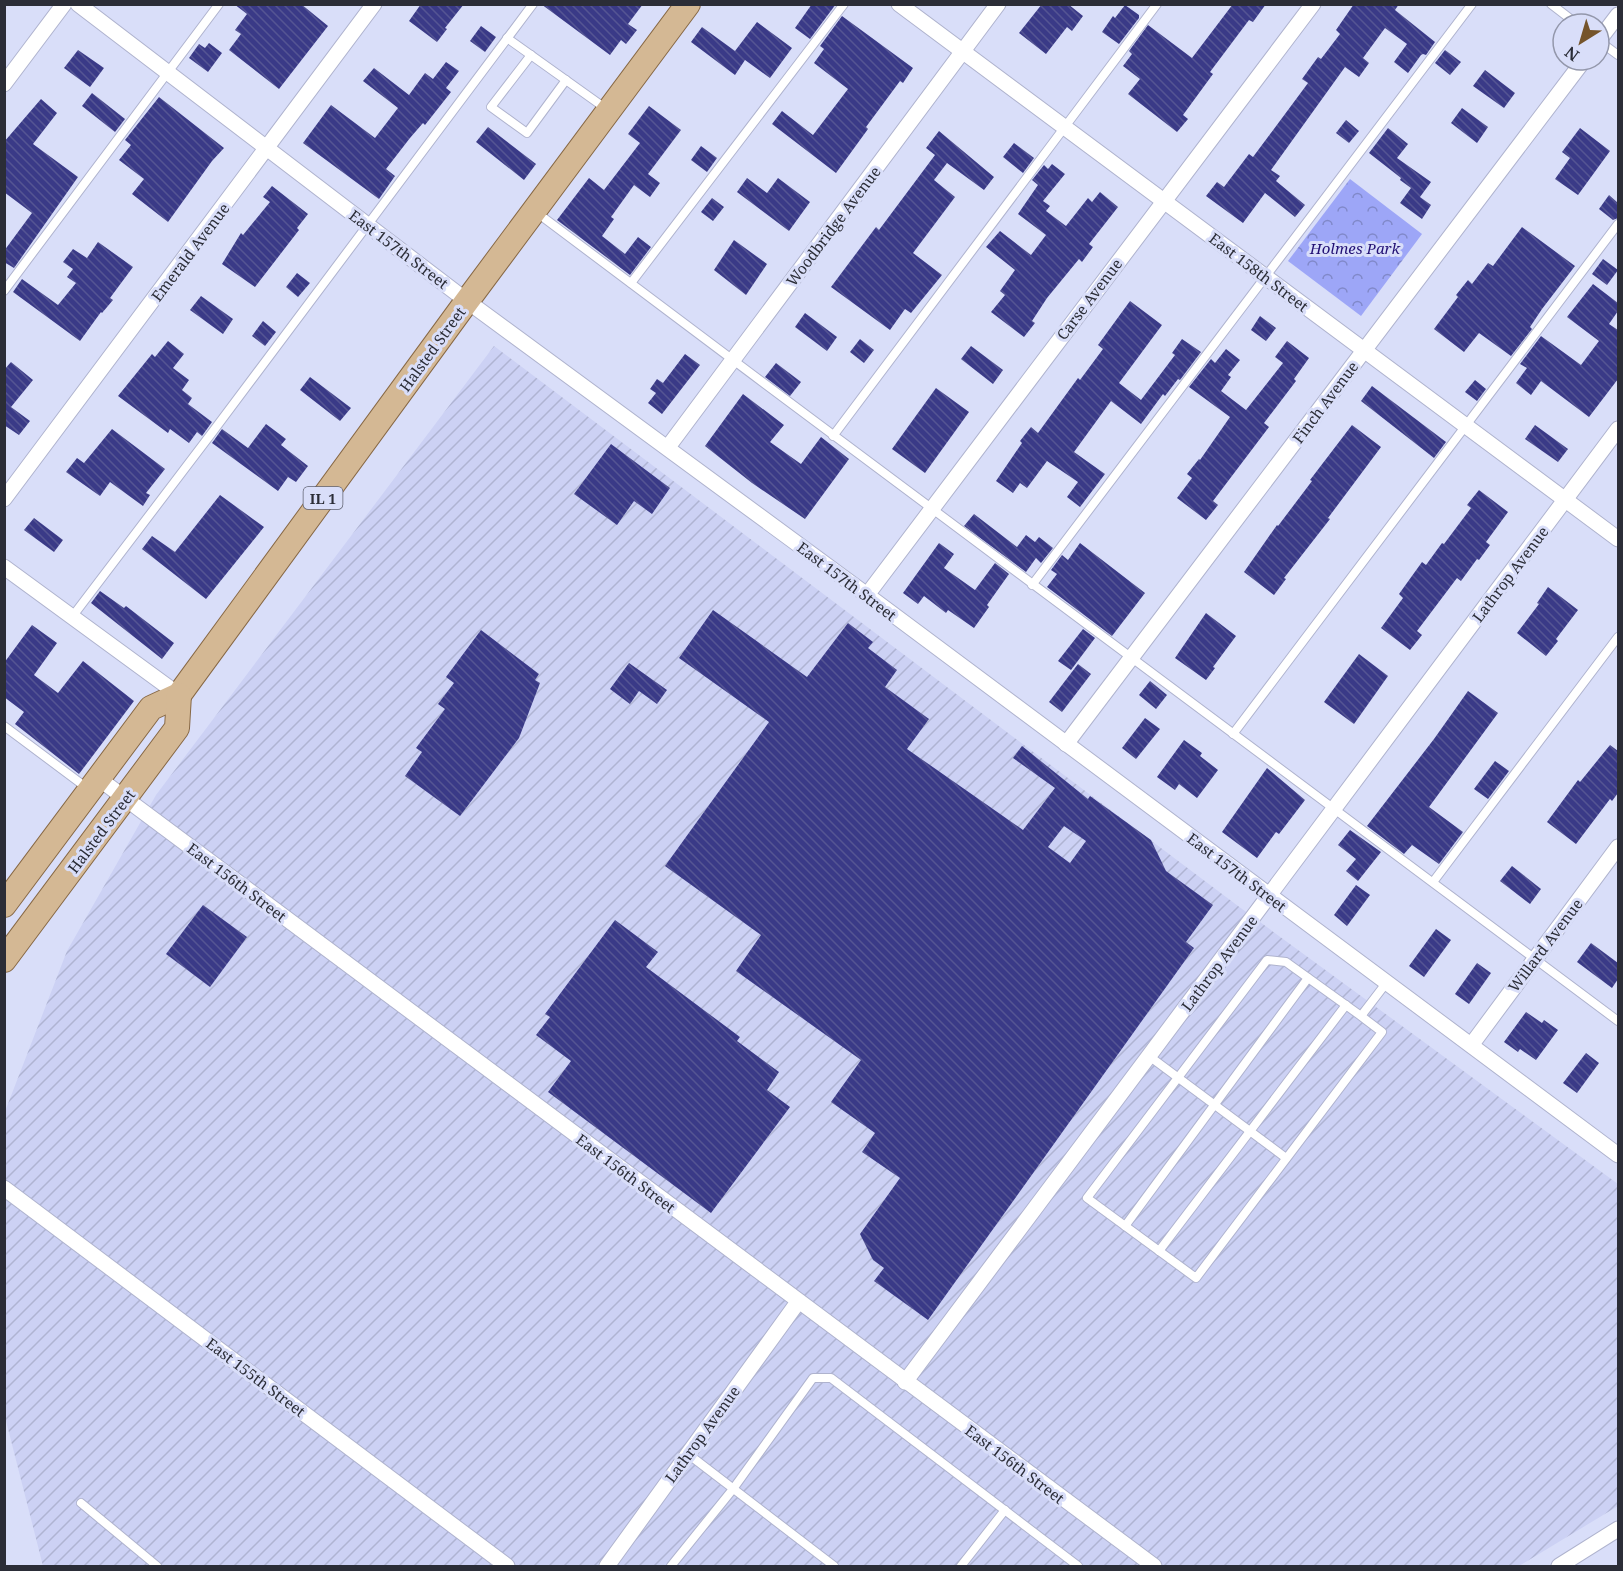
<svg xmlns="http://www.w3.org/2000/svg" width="1623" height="1571" font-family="'Noto Serif',serif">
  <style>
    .industrial { fill: url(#industrial-furrows) }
    .forest { fill: url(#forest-crowns) }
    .building { fill: url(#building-back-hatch); fill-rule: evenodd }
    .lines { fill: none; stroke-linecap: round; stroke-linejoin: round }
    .lane-casing { stroke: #afb3ce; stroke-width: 10 }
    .street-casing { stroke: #afb3ce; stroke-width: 17 }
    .primary-casing { stroke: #876845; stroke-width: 26 }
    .lane { stroke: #fff; stroke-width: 8 }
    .street { stroke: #fff; stroke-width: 15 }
    .primary { stroke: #d4b894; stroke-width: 24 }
    .labels { text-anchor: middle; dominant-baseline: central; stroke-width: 6; stroke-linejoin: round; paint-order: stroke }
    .shield { fill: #d9def9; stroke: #5f6271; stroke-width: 1.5 }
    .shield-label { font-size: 14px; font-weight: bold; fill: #2b2d37 }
    .street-label { font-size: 15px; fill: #2b2d37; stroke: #d9def9 }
    .park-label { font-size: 15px; font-style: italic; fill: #221074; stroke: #d9def9 }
  </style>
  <defs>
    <pattern id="industrial-furrows" width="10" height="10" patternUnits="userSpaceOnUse" patternTransform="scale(1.5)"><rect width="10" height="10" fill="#ccd1f4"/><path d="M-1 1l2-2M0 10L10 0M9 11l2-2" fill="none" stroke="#afb4d2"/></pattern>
    <pattern id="forest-crowns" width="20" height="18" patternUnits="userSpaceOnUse" patternTransform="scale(1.5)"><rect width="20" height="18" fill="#9da6f7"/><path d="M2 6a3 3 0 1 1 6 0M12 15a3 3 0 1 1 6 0" fill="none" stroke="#8088c9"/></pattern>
    <pattern id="building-back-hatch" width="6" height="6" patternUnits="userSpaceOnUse" patternTransform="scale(1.5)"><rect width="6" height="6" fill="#3a3a87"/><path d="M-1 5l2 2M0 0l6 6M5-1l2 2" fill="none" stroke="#555593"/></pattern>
  </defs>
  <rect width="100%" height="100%" fill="#d9def9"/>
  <path class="industrial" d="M 494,346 L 1238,906 L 1618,1184 L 1618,1506 L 1519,1566 L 43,1566 L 5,1417 L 4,1114 L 67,951 L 156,795 Z"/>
  <path class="forest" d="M 1350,179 L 1422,234 L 1361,316 L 1288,261 Z"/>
  <g class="building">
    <path d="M 234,4 L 301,4 L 328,26 L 279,89 L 229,50 L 241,34 L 235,30 L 247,14 Z"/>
    <path d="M 421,4 L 464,4 L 445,28 L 447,29 L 437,42 L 409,21 Z"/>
    <path d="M 541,4 L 643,4 L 628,24 L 637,30 L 626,44 L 621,40 L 610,55 Z"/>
    <path d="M 812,4 L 836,4 L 810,39 L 795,28 Z"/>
    <path d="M 1042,4 L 1068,4 L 1083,16 L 1072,31 L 1067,27 L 1046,54 L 1019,33 Z"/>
    <path d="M 1233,4 L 1266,4 L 1253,22 L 1249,20 L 1210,72 L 1213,74 L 1183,115 L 1188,119 L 1177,132 L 1128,94 L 1140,79 L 1123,66 L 1132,54 L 1129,51 L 1148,25 L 1192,58 Z"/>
    <path d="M 1354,4 L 1399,4 L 1395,10 L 1435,42 L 1426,55 L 1423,54 L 1421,55 L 1408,73 L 1394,62 L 1407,44 L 1385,28 L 1363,58 L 1369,63 L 1359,77 L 1345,67 L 1271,170 L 1280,176 L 1276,181 L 1305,205 L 1295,217 L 1265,193 L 1243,223 L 1206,196 L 1217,182 L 1224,187 L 1249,154 L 1253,157 L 1308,83 L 1302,79 L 1318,57 L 1321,59 L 1340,34 L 1336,30 Z"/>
    <path d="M 1125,5 L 1139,15 L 1139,18 L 1119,44 L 1102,32 L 1113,16 L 1115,18 Z"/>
    <path d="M 842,16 L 913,68 L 903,83 L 900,81 L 866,127 L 868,129 L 836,173 L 772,124 L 782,111 L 813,135 L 848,89 L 814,63 L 824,49 L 820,46 Z"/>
    <path d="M 757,22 L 792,48 L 770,78 L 745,60 L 735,75 L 691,42 L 702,27 L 735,51 Z"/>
    <path d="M 481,26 L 496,37 L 485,52 L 470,41 Z"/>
    <path d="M 209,43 L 222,53 L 208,72 L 189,58 L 199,44 L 205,48 Z"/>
    <path d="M 78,50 L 104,68 L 90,87 L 64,68 Z"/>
    <path d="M 1445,50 L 1461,62 L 1450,75 L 1435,63 Z"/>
    <path d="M 446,62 L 459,71 L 446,88 L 451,92 L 425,125 L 423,123 L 410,138 L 386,169 L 395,176 L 379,199 L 303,143 L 331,105 L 375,138 L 398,108 L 363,81 L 374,68 L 409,95 L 425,73 L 433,79 Z"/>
    <path d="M 1485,70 L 1515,93 L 1504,108 L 1473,86 Z"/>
    <path d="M 92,93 L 125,119 L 115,132 L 82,106 Z"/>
    <path d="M 159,97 L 224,148 L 212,161 L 168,222 L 132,194 L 144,179 L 119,160 L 131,145 L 125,140 Z"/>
    <path d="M 41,99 L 57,113 L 33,144 L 78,177 L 14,268 L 4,262 L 4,251 L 32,213 L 4,192 L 4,142 Z"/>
    <path d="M 649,106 L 681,130 L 648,174 L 660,183 L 650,197 L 634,185 L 611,217 L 614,219 L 602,236 L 625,254 L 638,237 L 651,247 L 630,275 L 557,220 L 589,178 L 604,190 L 640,143 L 628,134 Z"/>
    <path d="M 1462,108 L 1488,127 L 1477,143 L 1451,123 Z"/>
    <path d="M 1346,120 L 1359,131 L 1349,143 L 1336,133 Z"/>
    <path d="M 488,127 L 536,164 L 524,180 L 476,142 Z"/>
    <path d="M 1388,128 L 1408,144 L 1397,158 L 1431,182 L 1420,197 L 1431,205 L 1422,219 L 1400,203 L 1411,188 L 1400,180 L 1401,178 L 1369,153 Z"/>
    <path d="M 1580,128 L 1610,151 L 1578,195 L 1555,179 L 1570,158 L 1562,152 Z"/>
    <path d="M 939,131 L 994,177 L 984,190 L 947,163 L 934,180 L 955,197 L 913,253 L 942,275 L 911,313 L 905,309 L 890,330 L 831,287 L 876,227 L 879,230 L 935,155 L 926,148 Z"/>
    <path d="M 1014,143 L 1034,158 L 1023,173 L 1003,157 Z"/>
    <path d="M 701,146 L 717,158 L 707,172 L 691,160 Z"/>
    <path d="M 1052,164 L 1065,174 L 1043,201 L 1050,206 L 1046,211 L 1066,226 L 1088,198 L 1092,202 L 1100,192 L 1118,207 L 1089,244 L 1093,247 L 1082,262 L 1079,259 L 1047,298 L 1032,321 L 1035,323 L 1024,337 L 991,312 L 1005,295 L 1000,291 L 1015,270 L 986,247 L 1000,231 L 1031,255 L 1046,235 L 1018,214 L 1038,185 L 1032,180 L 1044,165 L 1048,169 Z"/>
    <path d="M 747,178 L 767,193 L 778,178 L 810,202 L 789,231 L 737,192 Z"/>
    <path d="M 272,186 L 308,214 L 297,228 L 299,230 L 255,287 L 222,264 L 241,233 L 243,235 L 270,202 L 263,197 Z"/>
    <path d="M 1609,195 L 1618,203 L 1618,218 L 1613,220 L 1599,209 Z"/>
    <path d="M 712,198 L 724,207 L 713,221 L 701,212 Z"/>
    <path d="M 1522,227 L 1575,266 L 1542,309 L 1530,327 L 1532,329 L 1511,356 L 1479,333 L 1464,352 L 1434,329 L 1458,297 L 1456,295 L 1468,280 L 1472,284 L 1488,263 L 1493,266 Z"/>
    <path d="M 734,240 L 767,264 L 746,295 L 714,270 Z"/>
    <path d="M 98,242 L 133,267 L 110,298 L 113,300 L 102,313 L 101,312 L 80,341 L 13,292 L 22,279 L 58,305 L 76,283 L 67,277 L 73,269 L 63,262 L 73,249 L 87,258 Z"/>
    <path d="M 1603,259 L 1618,270 L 1607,285 L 1592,274 Z"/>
    <path d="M 297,273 L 310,283 L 298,297 L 286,287 Z"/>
    <path d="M 1593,284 L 1618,303 L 1618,311 L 1609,324 L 1618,330 L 1618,379 L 1589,417 L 1541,381 L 1531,395 L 1516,383 L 1527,368 L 1520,364 L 1541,336 L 1581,365 L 1599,341 L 1567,317 Z"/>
    <path d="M 201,296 L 233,319 L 223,334 L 190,310 Z"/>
    <path d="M 1130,301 L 1162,325 L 1119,383 L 1141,400 L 1175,355 L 1172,353 L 1182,339 L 1201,352 L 1180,380 L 1178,379 L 1165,396 L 1163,394 L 1141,424 L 1111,401 L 1074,452 L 1105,474 L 1080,507 L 1067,497 L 1078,482 L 1047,461 L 1027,488 L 1020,483 L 1013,493 L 996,481 L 1022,443 L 1020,441 L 1031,427 L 1038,433 L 1078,378 L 1080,380 L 1103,349 L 1098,345 Z"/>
    <path d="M 805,313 L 837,337 L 827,351 L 795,327 Z"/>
    <path d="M 1260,316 L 1276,328 L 1266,341 L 1251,330 Z"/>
    <path d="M 263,321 L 276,332 L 265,346 L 252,336 Z"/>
    <path d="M 860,339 L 874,350 L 864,363 L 850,352 Z"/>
    <path d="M 168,341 L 184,354 L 173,368 L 189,380 L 182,390 L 192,398 L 188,404 L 212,422 L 202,436 L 197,432 L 189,443 L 170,429 L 168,433 L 118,396 L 152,354 L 155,357 Z"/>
    <path d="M 1287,341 L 1309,358 L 1294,379 L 1296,381 L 1264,423 L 1269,427 L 1213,501 L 1218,505 L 1206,520 L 1177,498 L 1192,478 L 1187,474 L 1199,459 L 1200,460 L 1230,417 L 1189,387 L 1211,359 L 1215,363 L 1226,349 L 1240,360 L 1228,375 L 1231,377 L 1221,391 L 1246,410 L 1283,363 L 1275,357 Z"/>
    <path d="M 971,346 L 1003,370 L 993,384 L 961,359 Z"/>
    <path d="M 685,354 L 700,365 L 662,414 L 648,403 L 656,393 L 650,389 L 657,379 L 663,383 Z"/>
    <path d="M 11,362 L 33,380 L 11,407 L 30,421 L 19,435 L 4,425 L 4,370 Z"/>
    <path d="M 776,363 L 801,382 L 790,396 L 765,377 Z"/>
    <path d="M 310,377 L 351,408 L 340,421 L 300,390 Z"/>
    <path d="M 1475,380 L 1486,389 L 1477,401 L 1465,392 Z"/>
    <path d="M 1372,386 L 1446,442 L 1434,458 L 1361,401 Z"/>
    <path d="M 936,388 L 969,412 L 925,473 L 892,449 Z"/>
    <path d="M 743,394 L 784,425 L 770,442 L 801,464 L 821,437 L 849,459 L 805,519 L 752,483 L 705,446 Z"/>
    <path d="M 266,424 L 286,439 L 281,445 L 308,466 L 296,482 L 288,477 L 278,491 L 212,443 L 222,429 L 248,448 Z"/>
    <path d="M 1352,425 L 1381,447 L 1328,518 L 1330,519 L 1284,578 L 1286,579 L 1274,595 L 1244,572 L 1277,525 L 1278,526 L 1312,481 L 1310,480 Z"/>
    <path d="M 1535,425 L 1568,449 L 1558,462 L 1525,439 Z"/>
    <path d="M 112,429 L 165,469 L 146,493 L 150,495 L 143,506 L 110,482 L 100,496 L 66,472 L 77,458 L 84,463 Z"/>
    <path d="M 611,444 L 670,488 L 652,514 L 634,501 L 617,525 L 574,494 Z"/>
    <path d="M 1479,490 L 1508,512 L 1486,542 L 1490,545 L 1479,560 L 1477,559 L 1461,581 L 1457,578 L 1417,631 L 1422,635 L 1410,650 L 1381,628 L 1403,598 L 1399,594 L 1422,562 L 1426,565 L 1442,543 L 1444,544 L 1471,508 L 1467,505 Z"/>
    <path d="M 220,495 L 264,527 L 206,599 L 142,549 L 152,536 L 175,552 Z"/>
    <path d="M 974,514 L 1017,547 L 1026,535 L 1035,542 L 1039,537 L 1053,548 L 1041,563 L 1036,558 L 1026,572 L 964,526 Z"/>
    <path d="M 34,518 L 63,540 L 54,552 L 24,530 Z"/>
    <path d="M 939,543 L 954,554 L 944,568 L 975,590 L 995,563 L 1009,574 L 987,605 L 989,607 L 974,628 L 948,610 L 946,613 L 924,596 L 918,604 L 903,593 Z"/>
    <path d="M 1080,543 L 1145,593 L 1112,636 L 1047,587 L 1057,574 L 1051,570 L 1062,555 L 1068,560 Z"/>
    <path d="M 1548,587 L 1578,610 L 1556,639 L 1558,641 L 1546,656 L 1517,633 L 1539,604 L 1537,603 Z"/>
    <path d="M 100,591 L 124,608 L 126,606 L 174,643 L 162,659 L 91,603 Z"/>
    <path d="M 713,610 L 807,677 L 848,623 L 873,642 L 868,648 L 897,670 L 885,687 L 929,719 L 907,749 L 1023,830 L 1055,788 L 1013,758 L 1022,746 L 1088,799 L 1090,796 L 1151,840 L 1166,871 L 1213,905 L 1186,942 L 1194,948 L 928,1320 L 874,1281 L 884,1268 L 873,1260 L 860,1234 L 900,1178 L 862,1152 L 875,1133 L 831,1102 L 861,1060 L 736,971 L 761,935 L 665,866 L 769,722 L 679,658 ZM 1064,826 L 1086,841 L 1070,863 L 1048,847 Z"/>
    <path d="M 1206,613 L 1236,636 L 1213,667 L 1215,668 L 1206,680 L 1175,658 Z"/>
    <path d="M 32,625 L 57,643 L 34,675 L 58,693 L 83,661 L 134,701 L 79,774 L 15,724 L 24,712 L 4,697 L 4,663 Z"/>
    <path d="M 1083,629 L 1095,638 L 1071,670 L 1058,661 Z"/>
    <path d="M 481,630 L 539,674 L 535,680 L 540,683 L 519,738 L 460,816 L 405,776 L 422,752 L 416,748 L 445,709 L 438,704 L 454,683 L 446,677 Z"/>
    <path d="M 1359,654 L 1388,676 L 1354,724 L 1324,702 Z"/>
    <path d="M 629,663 L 667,690 L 657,704 L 639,691 L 630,704 L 610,689 Z"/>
    <path d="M 1078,664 L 1091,674 L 1062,712 L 1049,702 Z"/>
    <path d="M 1150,681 L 1167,695 L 1156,709 L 1139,695 Z"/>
    <path d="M 1468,691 L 1498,713 L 1429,807 L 1463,832 L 1439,864 L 1412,845 L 1404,854 L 1367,826 L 1434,739 Z"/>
    <path d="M 1145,718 L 1160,729 L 1136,759 L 1122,748 Z"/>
    <path d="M 1184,740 L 1202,753 L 1200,756 L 1218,770 L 1197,798 L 1179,784 L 1175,790 L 1157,777 Z"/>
    <path d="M 1610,745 L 1618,751 L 1618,793 L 1612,801 L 1610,799 L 1576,844 L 1547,822 L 1578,780 L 1580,782 Z"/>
    <path d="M 1495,761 L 1509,771 L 1488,799 L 1474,789 Z"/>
    <path d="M 1267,768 L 1305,800 L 1279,834 L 1276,832 L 1257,858 L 1222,832 Z"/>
    <path d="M 1350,830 L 1381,852 L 1358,881 L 1346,871 L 1356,859 L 1338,845 Z"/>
    <path d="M 1512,866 L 1541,889 L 1530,904 L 1500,881 Z"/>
    <path d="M 1356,885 L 1370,895 L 1347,926 L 1334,915 Z"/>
    <path d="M 203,905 L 247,937 L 210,987 L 166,954 Z"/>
    <path d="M 615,920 L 658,952 L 646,967 L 740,1037 L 737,1041 L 779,1072 L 767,1090 L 790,1107 L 711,1213 L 548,1092 L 571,1061 L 536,1035 L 550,1017 L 545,1014 Z"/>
    <path d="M 1436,929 L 1451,940 L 1424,977 L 1409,966 Z"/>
    <path d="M 1591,943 L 1618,963 L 1618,979 L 1612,988 L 1577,962 Z"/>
    <path d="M 1477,963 L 1491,973 L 1469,1004 L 1455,994 Z"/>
    <path d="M 1526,1012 L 1542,1023 L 1544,1020 L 1558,1030 L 1536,1060 L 1520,1049 L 1518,1052 L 1504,1042 Z"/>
    <path d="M 1586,1053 L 1599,1063 L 1577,1093 L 1563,1083 Z"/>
  </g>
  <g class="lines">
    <g class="lane-casing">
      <g id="lane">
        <path d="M 1551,4 L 1577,24"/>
        <path d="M 507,38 L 605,108"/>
        <path d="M 1599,41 L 1618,55"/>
        <path d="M 531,55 L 491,107 L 527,133 L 566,80"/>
        <path d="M 536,212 C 896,483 1258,752 1618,1021"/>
        <path d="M 631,283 L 844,4"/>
        <path d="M 4,291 L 219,4"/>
        <path d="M 833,436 L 1157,4"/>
        <path d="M 1032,585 L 1472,4"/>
        <path d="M 72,617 L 211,434 L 533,4"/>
        <path d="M 4,726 L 87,788"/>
        <path d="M 1233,734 L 1618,224"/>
        <path d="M 1433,882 L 1618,637"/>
        <path d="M 1361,1016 L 1286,962 L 1267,960 L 1087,1198 L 1196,1278 L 1382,1032 L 1361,1016 L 1387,982"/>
        <path d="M 1149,1056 L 1286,1158"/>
        <path d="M 1125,1226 L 1308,978"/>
        <path d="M 1159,1251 L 1346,1005"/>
        <path d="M 688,1454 L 834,1566"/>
        <path d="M 81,1503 L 157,1566"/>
        <path d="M 671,1566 L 733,1489 L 813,1378 L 831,1378 L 1078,1566"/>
        <path d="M 961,1566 L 1005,1510"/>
      </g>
    </g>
    <g class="street-casing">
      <g id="street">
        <path d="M 78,4 L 467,301 L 867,595 L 1618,1155"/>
        <path d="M 899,4 L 1618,539"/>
        <path d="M 1599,40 L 1618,15"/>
        <path d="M 4,84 L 64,4"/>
        <path d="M 668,447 L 998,4"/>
        <path d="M 4,499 L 374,4"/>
        <path d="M 4,567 L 179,695"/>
        <path d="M 867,595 L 1313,4"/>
        <path d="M 1066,744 L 1584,60"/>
        <path d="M 98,778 L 1154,1566"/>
        <path d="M 1472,1044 L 1618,847"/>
        <path d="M 4,1188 L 507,1566"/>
        <path d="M 905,1382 L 1618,429"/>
        <path d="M 607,1566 L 798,1302"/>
        <path d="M 1559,1566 L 1618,1529"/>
      </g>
    </g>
    <g class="primary-casing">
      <g id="primary">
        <path d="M 4,905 L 151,708 L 179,695 L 467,301 L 688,4"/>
        <path d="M 4,960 L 177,728 L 179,695"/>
      </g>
    </g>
    <use href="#lane" class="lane"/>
    <use href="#street" class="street"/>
    <use href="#primary" class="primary"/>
  </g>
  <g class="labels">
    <rect class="shield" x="303.5" y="487" width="39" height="22" rx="4.5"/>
    <g class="shield-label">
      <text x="323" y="498">IL 1</text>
    </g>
    <g class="street-label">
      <text transform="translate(833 226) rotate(-53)">Woodbridge Avenue</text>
      <text transform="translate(399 249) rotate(37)">East 157th Street</text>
      <text transform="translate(190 252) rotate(-53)">Emerald Avenue</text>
      <text transform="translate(1259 272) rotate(37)">East 158th Street</text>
      <text transform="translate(1089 299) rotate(-53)">Carse Avenue</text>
      <text transform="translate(432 349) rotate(-54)">Halsted Street</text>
      <text transform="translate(1325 402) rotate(-53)">Finch Avenue</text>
      <text transform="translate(1510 574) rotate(-53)">Lathrop Avenue</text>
      <text transform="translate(847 581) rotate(37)">East 157th Street</text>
      <text transform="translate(101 831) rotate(-53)">Halsted Street</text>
      <text transform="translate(1237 872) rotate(37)">East 157th Street</text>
      <text transform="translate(237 882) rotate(37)">East 156th Street</text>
      <text transform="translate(1545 945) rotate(-53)">Willard Avenue</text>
      <text transform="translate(1219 963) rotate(-53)">Lathrop Avenue</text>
      <text transform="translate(626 1173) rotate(37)">East 156th Street</text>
      <text transform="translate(256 1377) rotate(37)">East 155th Street</text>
      <text transform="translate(702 1434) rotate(-54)">Lathrop Avenue</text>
      <text transform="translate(1015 1464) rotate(37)">East 156th Street</text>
    </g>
    <g class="park-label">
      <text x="1355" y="248">Holmes Park</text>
    </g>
  </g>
  <rect width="1623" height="1571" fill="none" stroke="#2b2d37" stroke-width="12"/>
  <g transform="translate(1581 42) rotate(217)"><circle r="28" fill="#d9def9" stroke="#9397ab" stroke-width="1.5"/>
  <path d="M0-4.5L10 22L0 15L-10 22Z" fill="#75542b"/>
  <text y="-9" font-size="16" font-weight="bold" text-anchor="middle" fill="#2b2d37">N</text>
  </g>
</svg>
